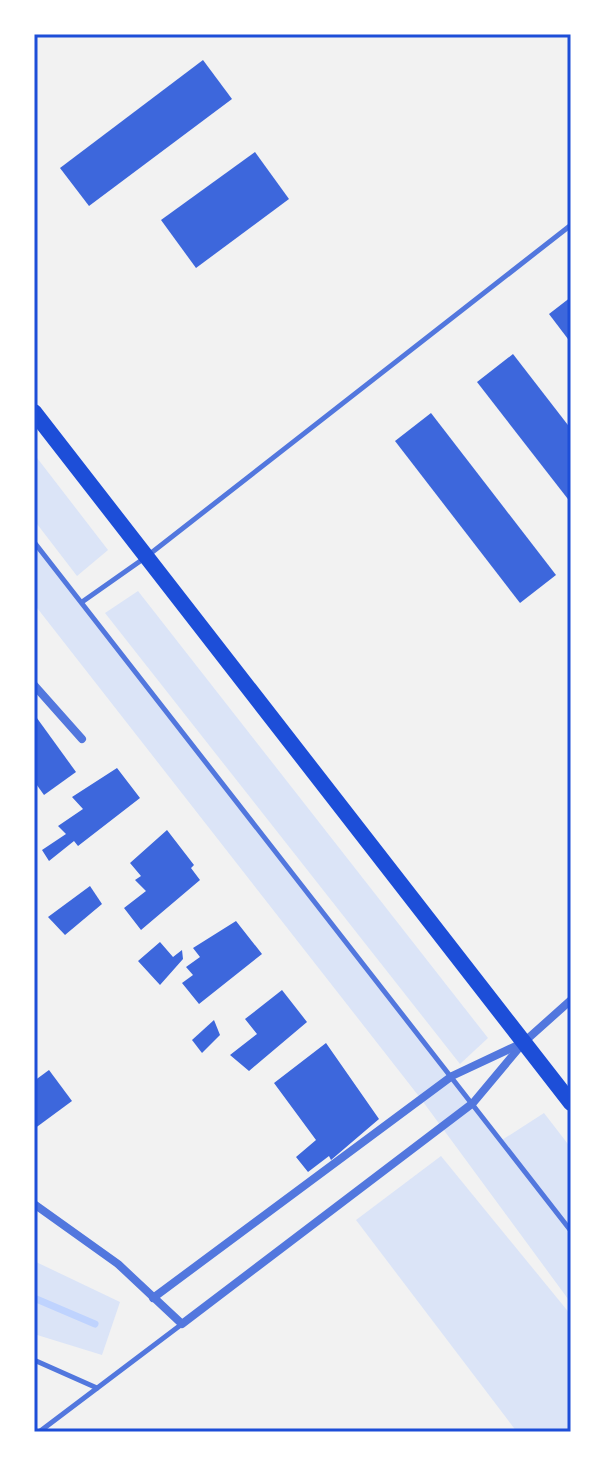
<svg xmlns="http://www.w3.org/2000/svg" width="605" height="1466" font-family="'Alegreya Sans',sans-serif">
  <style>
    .green { fill: #dbe4f7 }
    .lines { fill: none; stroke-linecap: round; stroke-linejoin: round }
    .stream { stroke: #bfd3fe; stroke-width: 7 }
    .building { fill: #3d67dc }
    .service { stroke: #5277de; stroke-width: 5 }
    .minor { stroke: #5277de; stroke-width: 8 }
    .primary { stroke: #1d4ed8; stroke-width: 16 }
    .neatline { fill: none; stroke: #1d4ed8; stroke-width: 3 }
  </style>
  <rect width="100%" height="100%" fill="#f2f2f2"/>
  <g class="green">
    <path d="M 34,454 L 108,550 L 77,576 L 34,520 Z"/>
    <path d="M 34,543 L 502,1140 L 544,1113 L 571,1148 L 571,1303 L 421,1099 L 34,604 Z"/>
    <path d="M 138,591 L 488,1038 L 460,1064 L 105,613 Z"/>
    <path d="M 441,1156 L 571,1315 L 571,1432 L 517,1432 L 356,1220 Z"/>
    <path d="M 34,1261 L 120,1302 L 102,1355 L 34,1334 Z"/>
  </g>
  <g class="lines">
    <path class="stream" d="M 34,1298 L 95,1324"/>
  </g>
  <g class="building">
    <path d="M 203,60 L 232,99 L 89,206 L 60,168 Z"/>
    <path d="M 255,152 L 289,199 L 196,268 L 161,220 Z"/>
    <path d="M 571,297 L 571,343 L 549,314 Z"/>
    <path d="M 513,354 L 571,429 L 571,503 L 477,382 Z"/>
    <path d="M 431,413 L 556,575 L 520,603 L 395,441 Z"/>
    <path d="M 34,714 L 76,772 L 44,795 L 34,781 Z"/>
    <path d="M 117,768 L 140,798 L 78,846 L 74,841 L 49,861 L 42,850 L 66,834 L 58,826 L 83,809 L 72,797 Z"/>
    <path d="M 167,830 L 194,865 L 191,868 L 200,880 L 141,930 L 124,908 L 146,891 L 135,880 L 141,876 L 130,863 Z"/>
    <path d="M 90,886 L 102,904 L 65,935 L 48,917 Z"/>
    <path d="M 236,921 L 262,954 L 199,1004 L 182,983 L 193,975 L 186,967 L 200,957 L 193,948 Z"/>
    <path d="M 160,942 L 173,957 L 182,950 L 183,959 L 160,985 L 138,961 Z"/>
    <path d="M 282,990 L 307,1022 L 249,1071 L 230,1055 L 257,1034 L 245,1019 Z"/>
    <path d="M 214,1020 L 220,1035 L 202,1053 L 192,1040 Z"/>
    <path d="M 326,1043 L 379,1119 L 331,1160 L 329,1156 L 308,1172 L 296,1157 L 316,1140 L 274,1083 Z"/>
    <path d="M 49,1070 L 72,1101 L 34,1129 L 34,1081 Z"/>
  </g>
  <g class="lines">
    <g class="service">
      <path d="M 34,542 L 571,1231"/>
      <path d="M 82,602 L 146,557 L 571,225"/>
      <path d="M 34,1360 L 97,1388"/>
      <path d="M 39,1432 L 182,1324"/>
    </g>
    <g class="minor">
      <path d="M 34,685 L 82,739"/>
      <path d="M 34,1204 L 118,1264 L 182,1324 L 473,1103 L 524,1042 L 571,1000"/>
      <path d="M 153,1298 L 452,1076 L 520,1044"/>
    </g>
    <path class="primary" d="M 34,412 L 571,1103"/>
  </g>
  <rect width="605" height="1466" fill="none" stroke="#ffffff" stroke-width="72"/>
  <rect x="36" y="36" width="533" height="1394" class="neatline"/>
</svg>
